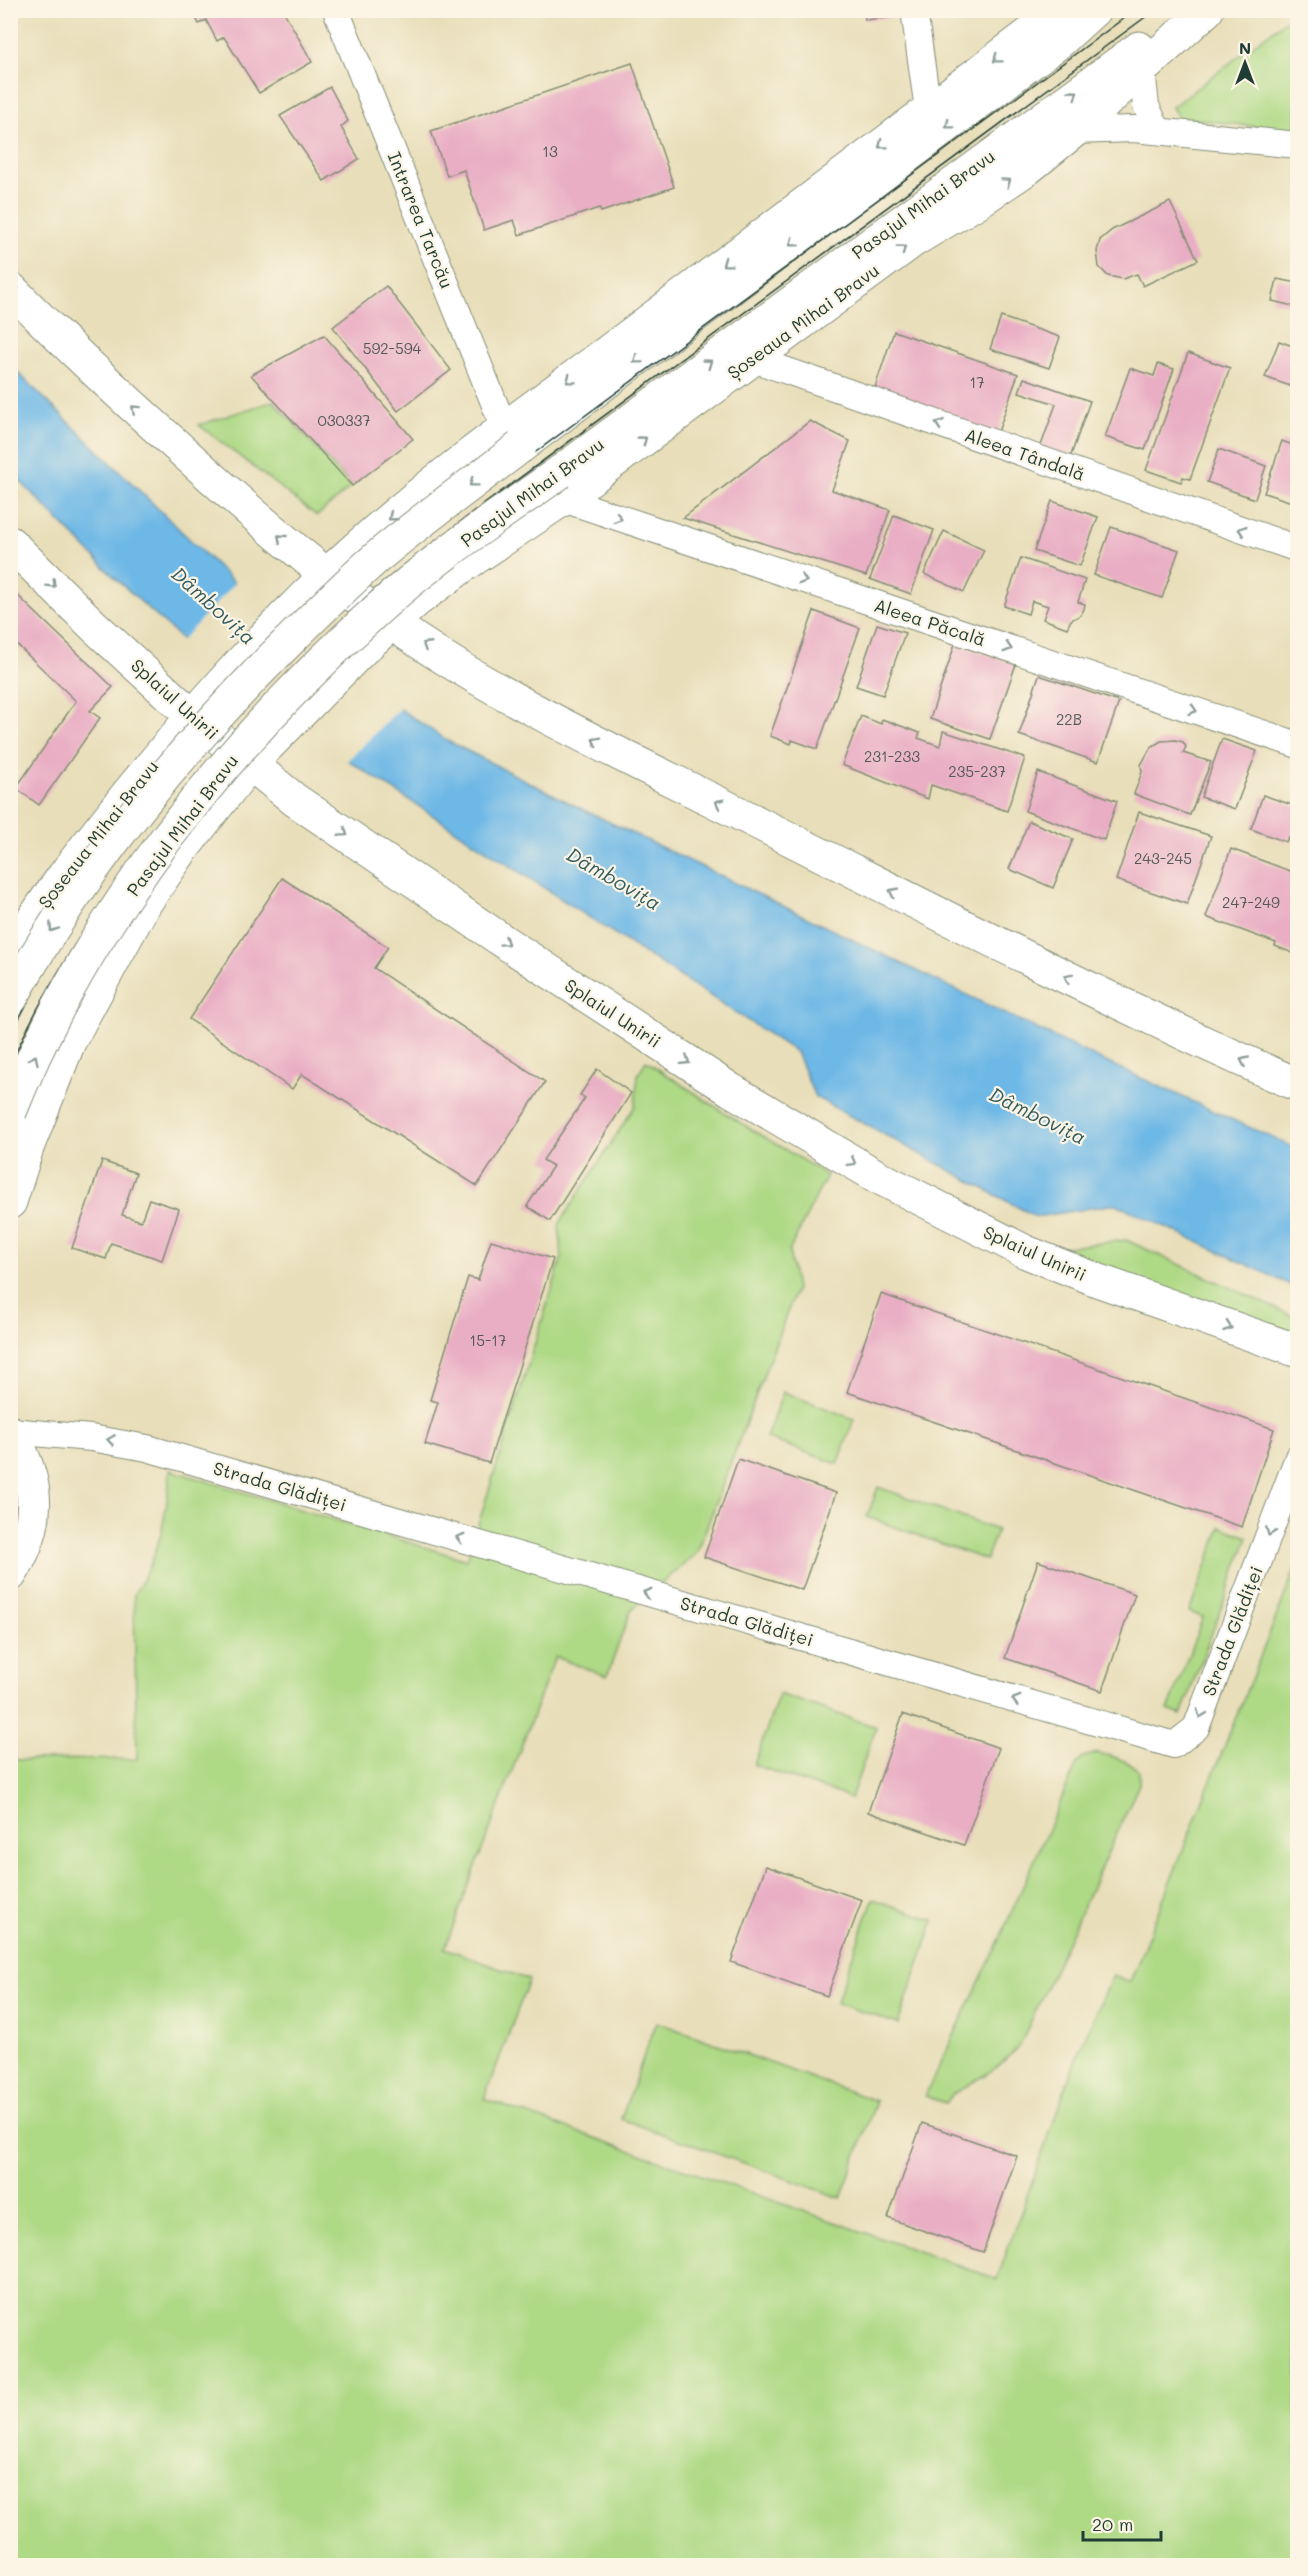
<svg xmlns="http://www.w3.org/2000/svg" width="1308" height="2576" font-family="Mali,sans-serif">
  <style>
    .green { fill: #aed985; stroke: #668b5c; stroke-width: 1.5 }
    .water { fill: #6db8e6; stroke: #467a8d; stroke-width: 1.5 }
    .pier { fill: #e8deb9 }
    .building { fill: #e9aec4 }
    .lines { fill: none; stroke-linecap: round; stroke-linejoin: round }
    .minor-casing { stroke: #848e76; stroke-width: 28 }
    .secondary-casing { stroke: #848e76; stroke-width: 35 }
    .primary-casing { stroke: #848e76; stroke-width: 35 }
    .minor { stroke: #fff; stroke-width: 26 }
    .secondary { stroke: #fff; stroke-width: 33 }
    .primary { stroke: #fff; stroke-width: 33 }
    .tram { stroke: #1f3d34; stroke-width: 1.5 }
    .primary-bridge-casing { stroke: #848e76; stroke-width: 35; stroke-linecap: butt }
    .primary-bridge { stroke: #fff; stroke-width: 33 }
    .oneway { stroke: #8f9e9a }
    .labels { text-anchor: middle; dominant-baseline: central; stroke-width: 4.5; stroke-linejoin: round; paint-order: stroke }
    .number-label { font-size: 15px; fill: #525958 }
    .street-label { font-size: 18px; fill: #1f3d34; stroke: #fcf5e5 }
    .water-label { font-size: 20px; font-style: italic; fill: #325c60; stroke: #fcf5e5 }
  </style>
  <rect width="100%" height="100%" fill="#fcf5e5"/>
  <filter id="ink" filterUnits="userSpaceOnUse"><feTurbulence type="fractalNoise" baseFrequency=".0167" numOctaves="2"/><feDisplacementMap in="SourceGraphic" scale="12" xChannelSelector="R" yChannelSelector="G"/><feConvolveMatrix kernelMatrix="1 2 1 2 8 2 1 2 1" color-interpolation-filters="sRGB"/></filter>
  <filter id="wash" filterUnits="userSpaceOnUse"><feTurbulence type="fractalNoise" baseFrequency=".008" numOctaves="4" result="noise"/><feDisplacementMap in="SourceGraphic" scale="24" xChannelSelector="R" yChannelSelector="G"/><feGaussianBlur stdDeviation="1.35" result="paint"/><feColorMatrix in="noise" values="0 0 0 0 0 0 0 0 0 0 0 0 0 0 0 0 0 1.4 0 .05"/><feComposite in="paint" operator="in"/></filter>
  <g filter="url(#wash)">
    <rect width="100%" height="100%" fill="#e8deb9"/>
    <g class="green">
      <path d="M 1297,12 L 1297,132 L 1178,117 L 1172,107 Z"/>
      <path d="M 273,401 L 352,486 L 317,516 L 199,425 Z"/>
      <path d="M 646,1061 L 728,1115 L 827,1175 L 789,1251 L 796,1289 L 697,1553 L 631,1610 L 607,1676 L 555,1657 L 445,1948 L 529,1980 L 484,2099 L 997,2279 L 1079,2051 L 1113,1975 L 1130,1982 L 1297,1565 L 1297,2565 L 11,2565 L 10,1760 L 137,1759 L 134,1594 C 160,1556 167,1515 170,1470 L 467,1560 L 562,1257 L 559,1226 L 561,1221 L 635,1106 L 638,1074 Z"/>
      <path d="M 1126,1240 L 1297,1318 L 1297,1351 L 1026,1252 Z"/>
      <path d="M 783,1392 L 854,1419 L 838,1464 L 766,1438 Z"/>
      <path d="M 878,1487 L 997,1530 L 986,1560 L 867,1517 Z"/>
      <path d="M 1221,1527 L 1248,1537 L 1181,1715 L 1168,1710 L 1203,1617 L 1189,1612 Z"/>
      <path d="M 779,1694 L 876,1727 L 851,1798 L 754,1765 Z"/>
      <path d="M 1097,1753 C 1111,1755 1129,1761 1139,1771 L 1139,1784 L 1019,2047 L 996,2068 L 953,2094 L 946,2103 L 925,2096 L 1001,1936 L 1076,1766 L 1083,1757 Z"/>
      <path d="M 873,1899 L 934,1920 L 898,2024 L 836,2003 Z"/>
      <path d="M 656,2022 L 876,2101 L 841,2198 L 621,2119 Z"/>
    </g>
    <path class="water" d="M 10,365 L 248,596 L 370,689 L 448,741 L 570,803 L 1097,1058 L 1297,1149 L 1297,1288 L 1116,1204 L 1036,1217 L 815,1097 L 796,1052 L 329,748 L 203,659 L 115,578 L 11,472 Z"/>
    <path class="pier" d="M 237,581 L 250,593 L 372,687 L 402,706 L 346,762 L 201,662 L 180,642 Z"/>
    <g id="blocks">
      <g class="building">
        <path d="M 192,10 L 283,10 L 312,62 L 259,93 L 224,37 L 217,41 L 206,20 L 199,24 Z"/>
        <path d="M 864,10 L 906,10 L 906,16 L 865,20 Z"/>
        <path d="M 632,63 L 674,187 L 601,212 L 599,208 L 519,235 L 514,220 L 484,230 L 464,170 L 447,176 L 431,131 Z"/>
        <path d="M 330,87 L 348,121 L 341,127 L 359,159 L 324,181 L 280,116 Z"/>
        <path d="M 1170,202 L 1198,260 L 1143,286 L 1137,274 L 1123,279 L 1108,276 L 1099,267 L 1097,251 L 1100,240 L 1112,230 Z"/>
        <path d="M 1277,279 L 1298,283 L 1297,307 L 1272,301 Z"/>
        <path d="M 386,286 L 451,370 L 398,411 L 333,327 Z"/>
        <path d="M 1001,317 L 1060,337 L 1049,368 L 990,349 Z"/>
        <path d="M 894,331 L 1018,374 L 997,435 L 873,393 Z"/>
        <path d="M 324,335 L 413,439 L 352,486 L 251,375 Z"/>
        <path d="M 1279,341 L 1298,348 L 1298,389 L 1265,377 Z"/>
        <path d="M 1188,353 L 1230,368 L 1190,479 L 1183,477 L 1181,482 L 1146,470 Z"/>
        <path d="M 1158,364 L 1174,369 L 1145,450 L 1105,437 L 1130,368 L 1154,376 Z"/>
        <path d="M 1024,378 L 1090,401 L 1069,461 L 1039,451 L 1056,404 L 1019,392 Z"/>
        <path d="M 810,421 L 850,441 L 832,490 L 890,510 L 866,576 L 683,518 Z"/>
        <path d="M 1282,441 L 1298,447 L 1298,504 L 1264,493 Z"/>
        <path d="M 1219,449 L 1266,466 L 1255,499 L 1207,482 Z"/>
        <path d="M 1052,501 L 1098,517 L 1080,566 L 1034,551 Z"/>
        <path d="M 894,515 L 934,530 L 911,594 L 870,579 Z"/>
        <path d="M 1111,527 L 1179,550 L 1162,598 L 1094,575 Z"/>
        <path d="M 944,531 L 984,550 L 964,592 L 924,574 Z"/>
        <path d="M 1021,558 L 1085,580 L 1078,602 L 1085,604 L 1084,609 L 1081,615 L 1071,620 L 1067,628 L 1043,619 L 1048,606 L 1032,601 L 1028,614 L 1004,606 Z"/>
        <path d="M 10,588 L 113,687 L 90,711 L 100,718 L 39,805 L 16,788 L 76,701 L 10,638 Z"/>
        <path d="M 814,611 L 860,628 L 817,749 L 792,740 L 791,744 L 770,736 Z"/>
        <path d="M 877,624 L 905,633 L 883,695 L 856,686 Z"/>
        <path d="M 955,644 L 1016,664 L 990,739 L 930,719 Z"/>
        <path d="M 1039,675 L 1119,702 L 1098,762 L 1019,735 Z"/>
        <path d="M 861,716 L 881,724 L 882,719 L 920,733 L 918,738 L 940,746 L 943,731 L 1025,758 L 1007,811 L 931,785 L 928,799 L 842,765 Z"/>
        <path d="M 1222,739 L 1257,751 L 1235,809 L 1201,797 Z"/>
        <path d="M 1175,740 L 1183,742 L 1186,747 L 1183,753 L 1211,762 L 1190,815 L 1134,794 L 1142,772 L 1141,765 L 1151,747 L 1161,741 Z"/>
        <path d="M 1038,772 L 1117,801 L 1104,840 L 1025,811 Z"/>
        <path d="M 1263,795 L 1298,807 L 1298,840 L 1288,837 L 1286,842 L 1251,829 Z"/>
        <path d="M 1139,812 L 1211,836 L 1187,904 L 1116,880 Z"/>
        <path d="M 1029,821 L 1073,839 L 1053,888 L 1009,869 Z"/>
        <path d="M 1231,849 L 1298,874 L 1298,955 L 1275,946 L 1276,943 L 1206,917 Z"/>
        <path d="M 282,878 L 388,947 L 374,968 L 545,1082 L 477,1186 L 302,1074 L 292,1089 L 189,1019 Z"/>
        <path d="M 597,1069 L 631,1093 L 550,1221 L 527,1206 L 553,1166 L 543,1160 L 585,1098 L 580,1095 Z"/>
        <path d="M 102,1161 L 136,1173 L 122,1215 L 141,1221 L 149,1199 L 179,1209 L 162,1260 L 111,1243 L 106,1259 L 72,1248 Z"/>
        <path d="M 491,1240 L 553,1259 L 489,1463 L 425,1444 L 438,1402 L 430,1400 L 468,1277 L 478,1280 Z"/>
        <path d="M 881,1294 L 1274,1429 L 1242,1527 L 847,1392 Z"/>
        <path d="M 738,1459 L 836,1493 L 802,1590 L 704,1557 Z"/>
        <path d="M 1038,1561 L 1135,1594 L 1102,1691 L 1005,1658 Z"/>
        <path d="M 903,1714 L 999,1748 L 964,1845 L 868,1812 Z"/>
        <path d="M 766,1866 L 862,1900 L 827,1996 L 731,1962 Z"/>
        <path d="M 922,2123 L 1017,2156 L 983,2252 L 888,2218 Z"/>
      </g>
    </g>
  </g>
  <g filter="url(#ink)">
    <use href="#blocks" fill-opacity="0" stroke="#848e76" stroke-width="1.5"/>
    <g class="lines">
      <g class="minor-casing">
        <g id="minor">
          <path d="M 336,10 L 505,430"/>
          <path d="M 914,10 L 928,110"/>
          <path d="M 1142,70 L 1146,106 L 1158,131"/>
          <path d="M 1074,131 L 1134,129 L 1298,145"/>
          <path d="M 753,359 L 1298,549"/>
          <path d="M 563,499 L 1298,745"/>
          <path d="M 10,1431 L 91,1438 L 147,1448 L 1174,1745 L 1196,1728 L 1298,1457"/>
        </g>
      </g>
      <g class="secondary-casing">
        <g id="secondary">
          <path d="M 10,288 C 64,343 120,395 177,446 C 245,508 315,569 390,622 C 501,701 638,762 760,824 C 938,913 1115,1005 1298,1085"/>
          <path d="M 10,543 L 94,626 L 192,716 L 295,800 L 506,943 L 731,1090 L 878,1177 L 1026,1252 L 1097,1280 L 1298,1351"/>
        </g>
      </g>
      <g class="primary-casing">
        <g id="primary">
          <path d="M 520,447 L 995,90 L 1059,42 L 1094,10"/>
          <path d="M 560,472 L 1139,48"/>
          <path d="M 10,956 C 44,898 88,844 130,791 C 200,706 273,622 355,549 C 442,471 540,403 633,333 C 770,229 907,126 1044,23 L 1066,10"/>
          <path d="M 10,1202 L 27,1148 L 69,1042 L 143,906 L 181,851 L 249,765 L 362,650 L 416,601 L 463,566 L 563,499 L 914,240 L 979,201 L 1028,168 L 1074,131 L 1207,10"/>
          <path d="M 10,1432 C 41,1482 42,1525 10,1575"/>
        </g>
      </g>
      <use href="#minor" class="minor"/>
      <use href="#secondary" class="secondary"/>
      <use href="#primary" class="primary"/>
      <g class="tram">
        <path d="M 10,1036 C 80,898 170,781 277,670 C 312,634 346,598 385,565 C 407,547 431,530 453,513 L 1135,10"/>
        <path d="M 10,1066 C 37,1003 73,945 111,889 C 183,783 268,688 361,602 C 392,573 427,548 460,522 L 1155,10"/>
      </g>
      <g class="primary-bridge-casing">
        <g id="primary-bridge">
          <path d="M 10,1000 C 81,871 175,756 278,652 C 310,620 342,588 376,558 C 422,519 472,484 520,447"/>
          <path d="M 10,1112 C 86,920 225,746 379,608 C 434,558 499,516 560,472"/>
        </g>
      </g>
      <use href="#primary-bridge" class="primary-bridge"/>
    </g>
    <defs><path id="oneway-chevron" d="M-2-3.5L2.5 0L-2 3.5" fill="none" stroke-width="1.6" stroke-linecap="round" stroke-linejoin="round" transform="scale(1.5)"/></defs>
    <g class="oneway">
      <use href="#oneway-chevron" transform="translate(997 59) rotate(143)"/>
      <use href="#oneway-chevron" transform="translate(1074 94) rotate(-36)"/>
      <use href="#oneway-chevron" transform="translate(949 125) rotate(143)"/>
      <use href="#oneway-chevron" transform="translate(882 145) rotate(143)"/>
      <use href="#oneway-chevron" transform="translate(1007 182) rotate(-35)"/>
      <use href="#oneway-chevron" transform="translate(793 243) rotate(143)"/>
      <use href="#oneway-chevron" transform="translate(902 249) rotate(-36)"/>
      <use href="#oneway-chevron" transform="translate(726 263) rotate(143)"/>
      <use href="#oneway-chevron" transform="translate(637 360) rotate(143)"/>
      <use href="#oneway-chevron" transform="translate(708 363) rotate(-36)"/>
      <use href="#oneway-chevron" transform="translate(570 380) rotate(143)"/>
      <use href="#oneway-chevron" transform="translate(135 409) rotate(-138)"/>
      <use href="#oneway-chevron" transform="translate(939 424) rotate(-161)"/>
      <use href="#oneway-chevron" transform="translate(643 440) rotate(-36)"/>
      <use href="#oneway-chevron" transform="translate(473 483) rotate(143)"/>
      <use href="#oneway-chevron" transform="translate(392 517) rotate(141)"/>
      <use href="#oneway-chevron" transform="translate(618 518) rotate(18)"/>
      <use href="#oneway-chevron" transform="translate(1242 530) rotate(-161)"/>
      <use href="#oneway-chevron" transform="translate(281 538) rotate(-139)"/>
      <use href="#oneway-chevron" transform="translate(803 580) rotate(18)"/>
      <use href="#oneway-chevron" transform="translate(52 584) rotate(45)"/>
      <use href="#oneway-chevron" transform="translate(426 645) rotate(-147)"/>
      <use href="#oneway-chevron" transform="translate(1008 648) rotate(18)"/>
      <use href="#oneway-chevron" transform="translate(1193 710) rotate(18)"/>
      <use href="#oneway-chevron" transform="translate(596 741) rotate(-153)"/>
      <use href="#oneway-chevron" transform="translate(719 803) rotate(-153)"/>
      <use href="#oneway-chevron" transform="translate(344 833) rotate(34)"/>
      <use href="#oneway-chevron" transform="translate(893 892) rotate(-153)"/>
      <use href="#oneway-chevron" transform="translate(53 928) rotate(124)"/>
      <use href="#oneway-chevron" transform="translate(505 942) rotate(34)"/>
      <use href="#oneway-chevron" transform="translate(1068 978) rotate(-154)"/>
      <use href="#oneway-chevron" transform="translate(34 1059) rotate(-65)"/>
      <use href="#oneway-chevron" transform="translate(686 1061) rotate(32)"/>
      <use href="#oneway-chevron" transform="translate(1244 1061) rotate(-156)"/>
      <use href="#oneway-chevron" transform="translate(852 1162) rotate(30)"/>
      <use href="#oneway-chevron" transform="translate(1228 1327) rotate(19)"/>
      <use href="#oneway-chevron" transform="translate(111 1440) rotate(-172)"/>
      <use href="#oneway-chevron" transform="translate(1270 1532) rotate(111)"/>
      <use href="#oneway-chevron" transform="translate(460 1538) rotate(-164)"/>
      <use href="#oneway-chevron" transform="translate(647 1593) rotate(-164)"/>
      <use href="#oneway-chevron" transform="translate(1016 1700) rotate(-164)"/>
      <use href="#oneway-chevron" transform="translate(1201 1714) rotate(111)"/>
    </g>
  </g>
  <g class="labels">
    <g class="number-label">
      <text x="550" y="151">13</text>
      <text x="392" y="348">592-594</text>
      <text x="977" y="382">17</text>
      <text x="344" y="420">030337</text>
      <text x="1069" y="719">22B</text>
      <text x="892" y="756">231-233</text>
      <text x="977" y="771">235-237</text>
      <text x="1163" y="858">243-245</text>
      <text x="1251" y="902">247-249</text>
      <text x="488" y="1340">15-17</text>
    </g>
    <g class="street-label">
      <text transform="translate(923 204) rotate(-36)">Pasajul Mihai Bravu</text>
      <text transform="translate(421 220) rotate(68)">Intrarea Tarcău</text>
      <text transform="translate(803 321) rotate(-36)">Șoseaua Mihai Bravu</text>
      <text transform="translate(1025 454) rotate(19)">Aleea Tândală</text>
      <text transform="translate(532 492) rotate(-36)">Pasajul Mihai Bravu</text>
      <text transform="translate(930 622) rotate(18)">Aleea Păcală</text>
      <text transform="translate(175 699) rotate(42)">Splaiul Unirii</text>
      <text transform="translate(182 825) rotate(-53)">Pasajul Mihai Bravu</text>
      <text transform="translate(98 834) rotate(-52)">Șoseaua Mihai Bravu</text>
      <text transform="translate(613 1013) rotate(33)">Splaiul Unirii</text>
      <text transform="translate(1035 1253) rotate(24)">Splaiul Unirii</text>
      <text transform="translate(280 1486) rotate(16)">Strada Glădiței</text>
      <text transform="translate(747 1621) rotate(16)">Strada Glădiței</text>
      <text transform="translate(1232 1631) rotate(-69)">Strada Glădiței</text>
    </g>
    <g class="water-label">
      <text transform="translate(214 605) rotate(42)">Dâmbovița</text>
      <text transform="translate(614 878) rotate(30)">Dâmbovița</text>
      <text transform="translate(1038 1115) rotate(26)">Dâmbovița</text>
    </g>
  </g>
  <rect width="1308" height="2576" fill="none" stroke="#fcf5e5" stroke-width="36"/>
  <g transform="translate(1245 63)" stroke="#fcf5e5" stroke-width="4.5" paint-order="stroke">
  <path d="M0-4.5L10 22L0 15L-10 22Z" fill="#1f3d34"/>
  <text y="-9" font-size="16" font-weight="bold" text-anchor="middle" fill="#1f3d34">N</text>
  </g>
  <path d="M1083 2531v9h78v-9" fill="none" stroke="#1f3d34" stroke-width="3"/>
  <text x="1092" y="2531" font-size="18" fill="#1f3d34" stroke="#fcf5e5" stroke-width="4.5" paint-order="stroke">20 m</text>
</svg>
